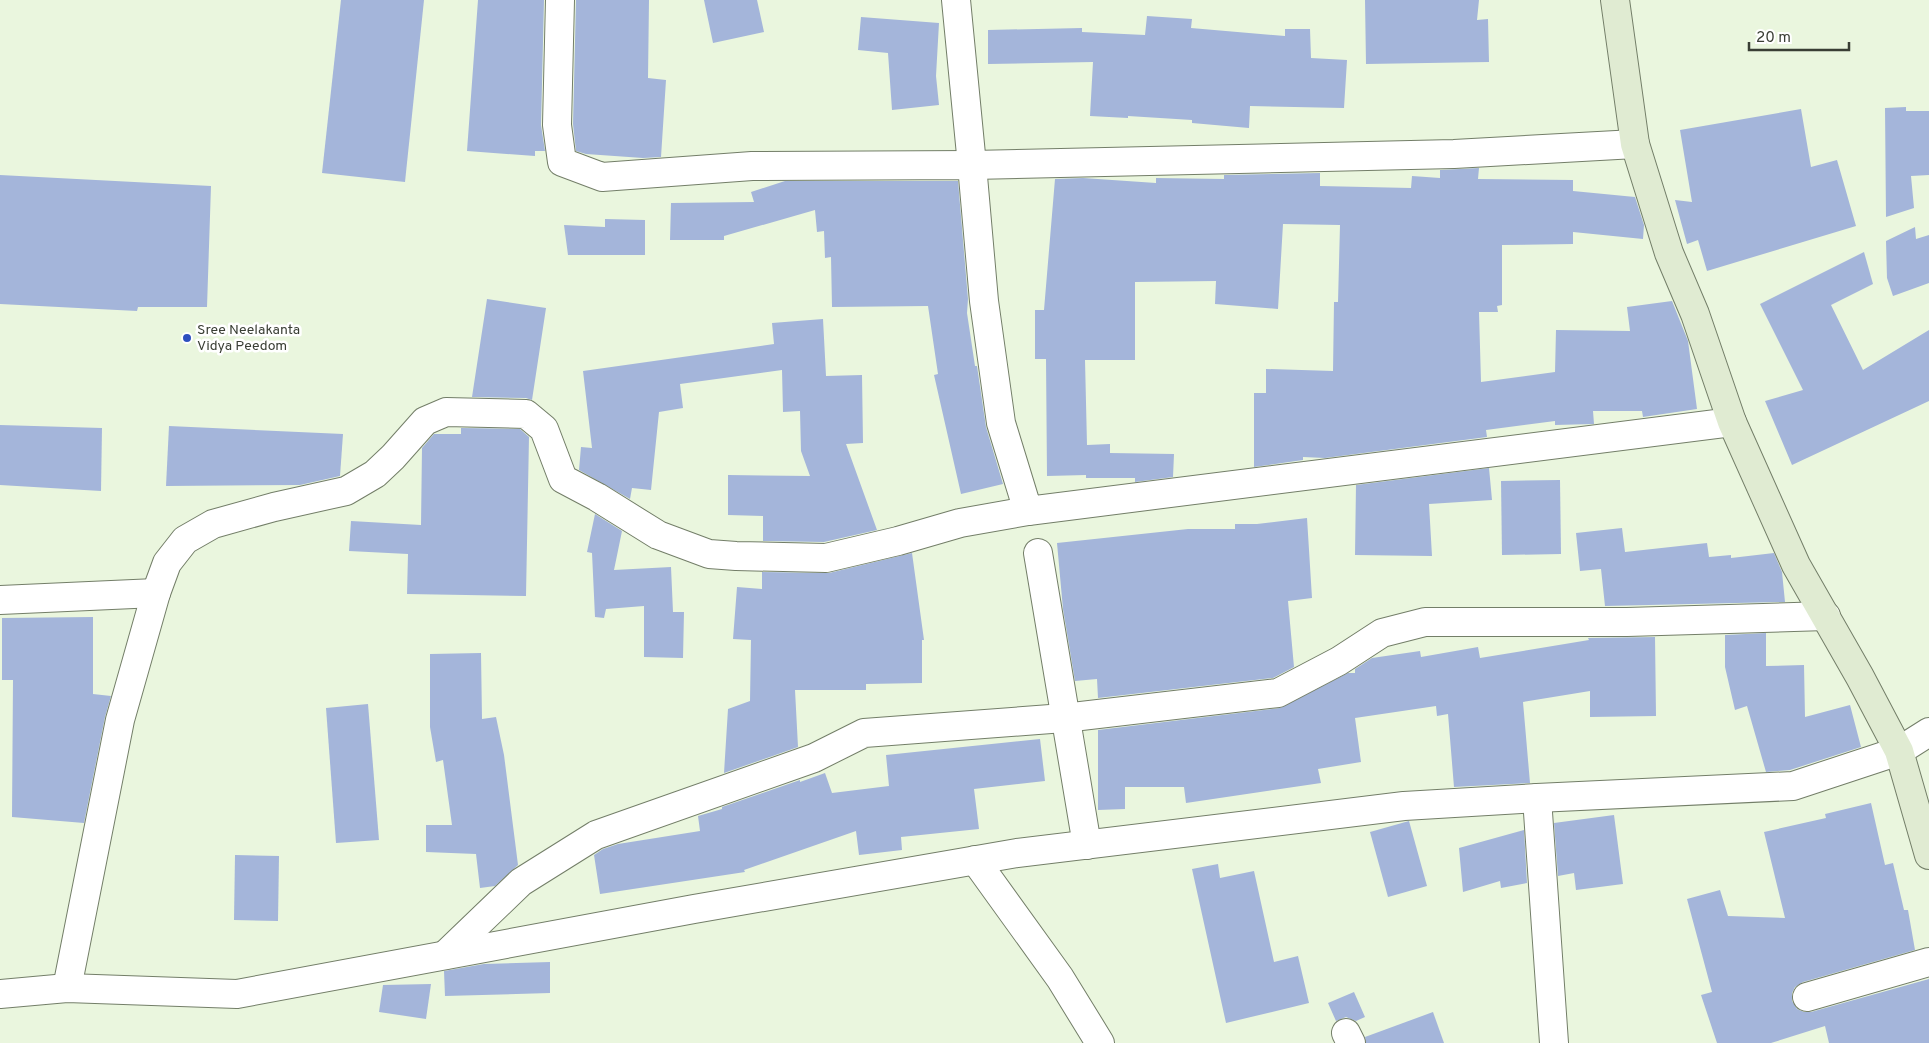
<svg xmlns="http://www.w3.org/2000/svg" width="1929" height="1043" font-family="Overpass,sans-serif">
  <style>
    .building { fill: #a4b5da }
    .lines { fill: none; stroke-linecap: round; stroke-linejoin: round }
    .street-casing { stroke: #737e68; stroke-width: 30 }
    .secondary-casing { stroke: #737e68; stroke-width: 30 }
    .street { stroke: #fff; stroke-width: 28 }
    .secondary { stroke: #e0ebd2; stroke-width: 28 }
    .poi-dot { fill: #2d4fbf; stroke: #fff; stroke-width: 2 }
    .labels { text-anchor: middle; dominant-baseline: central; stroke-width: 5; stroke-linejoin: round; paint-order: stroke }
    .poi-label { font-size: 14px; fill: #393e34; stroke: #fff; text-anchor: start }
  </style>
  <rect width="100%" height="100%" fill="#eaf6de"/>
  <g class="building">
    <path d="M 341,0 L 424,0 L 405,182 L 322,173 Z"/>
    <path d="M 478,0 L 544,0 L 541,125 L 545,151 L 535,151 L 535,156 L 467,151 Z"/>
    <path d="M 576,0 L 649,0 L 648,78 L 666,80 L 661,157 L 643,158 L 586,154 L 576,151 L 573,124 Z"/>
    <path d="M 704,0 L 757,0 L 764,32 L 713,43 Z"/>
    <path d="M 1365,0 L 1479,0 L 1477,20 L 1488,19 L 1489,62 L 1366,64 Z"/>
    <path d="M 1147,16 L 1192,19 L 1191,28 L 1285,36 L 1285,29 L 1310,29 L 1311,58 L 1347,60 L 1344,108 L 1250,106 L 1249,128 L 1192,123 L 1192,120 L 1128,116 L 1128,118 L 1090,116 L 1093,62 L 988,64 L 988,30 L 1082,28 L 1082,32 L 1145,35 Z"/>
    <path d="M 861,17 L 939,23 L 936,76 L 939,105 L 892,110 L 888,53 L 858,50 Z"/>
    <path d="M 1906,107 L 1906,111 L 1929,111 L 1929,175 L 1911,176 L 1914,208 L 1886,217 L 1885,108 Z"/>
    <path d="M 1801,109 L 1811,167 L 1837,160 L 1856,226 L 1707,271 L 1698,240 L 1687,244 L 1675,200 L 1692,202 L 1680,130 Z"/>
    <path d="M 1479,168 L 1478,179 L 1573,180 L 1573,191 L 1635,197 L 1644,225 L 1643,239 L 1573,232 L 1573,244 L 1502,245 L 1502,305 L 1497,306 L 1498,312 L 1479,312 L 1481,382 L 1555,372 L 1556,330 L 1630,331 L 1627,307 L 1672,301 L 1688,341 L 1697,409 L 1643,417 L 1642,411 L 1593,411 L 1594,424 L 1555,425 L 1555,421 L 1486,430 L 1487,437 L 1325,458 L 1303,457 L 1303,460 L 1254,467 L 1254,393 L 1266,393 L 1266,369 L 1333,371 L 1334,302 L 1338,302 L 1340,225 L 1283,224 L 1278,309 L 1215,304 L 1216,281 L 1135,282 L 1135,360 L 1085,360 L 1087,445 L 1110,444 L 1110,453 L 1174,454 L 1173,477 L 1135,482 L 1135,478 L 1086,478 L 1086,475 L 1047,476 L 1046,359 L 1035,359 L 1035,310 L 1044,310 L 1055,179 L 1083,178 L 1156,183 L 1156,178 L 1224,179 L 1224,175 L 1320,173 L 1320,186 L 1411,188 L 1412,176 L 1440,178 L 1440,170 Z"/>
    <path d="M 0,175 L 211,186 L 207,307 L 138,307 L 137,311 L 0,304 Z"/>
    <path d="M 785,181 L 958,181 L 968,299 L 967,313 L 975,366 L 977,366 L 986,427 L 1003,484 L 961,494 L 934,375 L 938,374 L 928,306 L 832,307 L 831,257 L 825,258 L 824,231 L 817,232 L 815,210 L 724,236 L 724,240 L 670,240 L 671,203 L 754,202 L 751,192 Z"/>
    <path d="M 605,219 L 645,220 L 645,255 L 568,255 L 564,225 L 605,227 Z"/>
    <path d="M 1915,227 L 1916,239 L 1929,235 L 1929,283 L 1893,296 L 1887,278 L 1886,241 Z"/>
    <path d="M 1864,252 L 1873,284 L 1831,305 L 1863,370 L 1929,330 L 1929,401 L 1792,465 L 1765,401 L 1803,390 L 1760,304 Z"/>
    <path d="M 487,299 L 546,308 L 532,400 L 526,398 L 472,397 Z"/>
    <path d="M 823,319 L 826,376 L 862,375 L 863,443 L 846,444 L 877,530 L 824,542 L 763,541 L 763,516 L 728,515 L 728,475 L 810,476 L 801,451 L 800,411 L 783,412 L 782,370 L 680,384 L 683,408 L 659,412 L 651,490 L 632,488 L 630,499 L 579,470 L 581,447 L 592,448 L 583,371 L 774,344 L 772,323 Z"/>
    <path d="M 0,425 L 102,428 L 101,491 L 0,485 Z"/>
    <path d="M 169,426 L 343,434 L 340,476 L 300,485 L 166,486 Z"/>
    <path d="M 461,428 L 520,429 L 529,437 L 526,596 L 407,594 L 408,554 L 349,551 L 351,521 L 421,525 L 422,448 L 434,434 L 461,434 Z"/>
    <path d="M 1489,468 L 1492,500 L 1429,504 L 1432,556 L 1355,555 L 1356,485 Z"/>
    <path d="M 1560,480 L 1561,554 L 1502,555 L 1501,481 Z"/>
    <path d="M 595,514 L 622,531 L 614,570 L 671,567 L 673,612 L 684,612 L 683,658 L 644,657 L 644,606 L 606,609 L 604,618 L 595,617 L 592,553 L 587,552 Z"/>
    <path d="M 1307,518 L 1312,598 L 1288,601 L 1294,667 L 1273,678 L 1098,698 L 1097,679 L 1075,681 L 1063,609 L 1057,543 L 1188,529 L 1235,529 L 1235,524 L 1257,524 Z"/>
    <path d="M 1622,528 L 1625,552 L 1707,543 L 1709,557 L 1731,555 L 1731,558 L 1774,553 L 1782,572 L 1785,602 L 1605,606 L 1601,569 L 1580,571 L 1576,533 Z"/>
    <path d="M 912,553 L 924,640 L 922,640 L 922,683 L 866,684 L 866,690 L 795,690 L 798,747 L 724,773 L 728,709 L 750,701 L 751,640 L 733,639 L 737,587 L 762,589 L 762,572 L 829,573 Z"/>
    <path d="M 93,617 L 93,694 L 111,696 L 105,717 L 84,823 L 12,817 L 13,680 L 2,680 L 2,618 Z"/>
    <path d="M 1766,633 L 1766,666 L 1804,665 L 1805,717 L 1850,705 L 1861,747 L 1790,770 L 1766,772 L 1747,706 L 1735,710 L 1725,667 L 1725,635 Z"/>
    <path d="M 1655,637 L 1656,716 L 1590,717 L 1590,691 L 1523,702 L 1530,783 L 1454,787 L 1448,714 L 1437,716 L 1436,706 L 1355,718 L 1361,762 L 1318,769 L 1321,783 L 1186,803 L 1184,787 L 1125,787 L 1125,809 L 1098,810 L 1098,730 L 1280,708 L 1348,673 L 1355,673 L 1355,669 L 1372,658 L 1420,651 L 1421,657 L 1478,647 L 1480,658 L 1589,640 L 1588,638 Z"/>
    <path d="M 481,653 L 482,719 L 496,717 L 504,755 L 518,865 L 495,886 L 480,888 L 476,854 L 426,852 L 426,825 L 452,825 L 443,760 L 436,762 L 430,727 L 430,654 Z"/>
    <path d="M 368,704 L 379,840 L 336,843 L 326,708 Z"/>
    <path d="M 1040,739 L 1045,781 L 974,789 L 979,829 L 901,837 L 902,850 L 859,855 L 856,831 L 744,870 L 745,872 L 600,894 L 594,855 L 603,849 L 618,844 L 700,831 L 698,816 L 722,809 L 722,807 L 800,780 L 800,782 L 825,773 L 832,793 L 889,786 L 886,755 Z"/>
    <path d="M 1871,803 L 1885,865 L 1893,863 L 1904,910 L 1908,910 L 1915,950 L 1803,982 L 1795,987 L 1792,993 L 1792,1001 L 1797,1009 L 1804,1012 L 1811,1012 L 1929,979 L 1929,1043 L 1829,1043 L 1825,1026 L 1771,1043 L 1717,1043 L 1701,995 L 1712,992 L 1687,899 L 1720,890 L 1728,916 L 1785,918 L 1764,832 L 1826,818 L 1825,814 Z"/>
    <path d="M 1614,815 L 1623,884 L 1576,890 L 1574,873 L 1558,876 L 1554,823 Z"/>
    <path d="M 1409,821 L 1427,886 L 1388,897 L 1370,832 Z"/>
    <path d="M 1524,830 L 1527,883 L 1501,888 L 1500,881 L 1463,892 L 1459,848 Z"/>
    <path d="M 235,855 L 279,856 L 278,921 L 234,920 Z"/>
    <path d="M 1218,864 L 1220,878 L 1254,871 L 1274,962 L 1298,956 L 1309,1003 L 1226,1023 L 1192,869 Z"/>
    <path d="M 550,962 L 550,993 L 445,996 L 444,971 L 484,964 Z"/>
    <path d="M 431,984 L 426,1019 L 379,1012 L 383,985 Z"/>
    <path d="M 1354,992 L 1365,1017 L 1356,1021 L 1346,1017 L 1336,1021 L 1328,1003 Z"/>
    <path d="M 1433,1012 L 1444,1043 L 1366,1043 L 1365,1037 Z"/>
  </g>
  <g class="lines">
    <g class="street-casing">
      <g id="street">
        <path d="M 560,0 L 557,125 L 562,162 L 602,177 L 752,166 L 972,165 L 984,301 L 1001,423 L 1028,511 L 1732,422"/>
        <path d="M 956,0 L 972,165 L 1454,154 L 1635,144"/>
        <path d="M 1038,553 L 1087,845"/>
        <path d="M 0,600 L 156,593"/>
        <path d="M 1537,798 L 1554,1043"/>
        <path d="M 975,860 L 1060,978 L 1100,1043"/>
        <path d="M 445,955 L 521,882 L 596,835 L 814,758 L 864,733 L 1064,718 L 1278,693 L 1339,661 L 1382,633 L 1425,622 L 1627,622 L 1826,616"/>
        <path d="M 67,988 L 120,720 L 156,593 L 167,563 L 185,540 L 213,524 L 274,507 L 346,491 L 375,474 L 393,457 L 425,421 L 446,412 L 526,414 L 544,429 L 563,479 L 597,497 L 658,535 L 709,554 L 736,556 L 826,558 L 898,541 L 960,523 L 1028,511"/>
        <path d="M 0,994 L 67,988 L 237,994 L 694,909 L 1017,853 L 1404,806 L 1537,798 L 1793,786 L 1899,751 L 1929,732"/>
        <path d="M 1807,997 L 1929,962"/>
        <path d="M 1346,1033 L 1351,1043"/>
      </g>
    </g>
    <g class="secondary-casing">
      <path id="secondary" d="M 1615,0 L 1635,144 L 1669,253 L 1695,314 L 1732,422 L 1796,565 L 1860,677 L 1899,751 L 1929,855"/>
    </g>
    <use href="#street" class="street"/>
    <use href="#secondary" class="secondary"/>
  </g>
  <circle class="poi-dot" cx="187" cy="338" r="5"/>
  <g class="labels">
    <g class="poi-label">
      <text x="197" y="330">Sree Neelakanta<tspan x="197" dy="16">Vidya Peedom</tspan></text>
    </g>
  </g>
  <path d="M1749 42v8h100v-8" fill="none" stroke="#393e34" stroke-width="2.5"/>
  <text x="1756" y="42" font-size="15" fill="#393e34" stroke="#ffffff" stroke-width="4" paint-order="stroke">20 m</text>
</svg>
